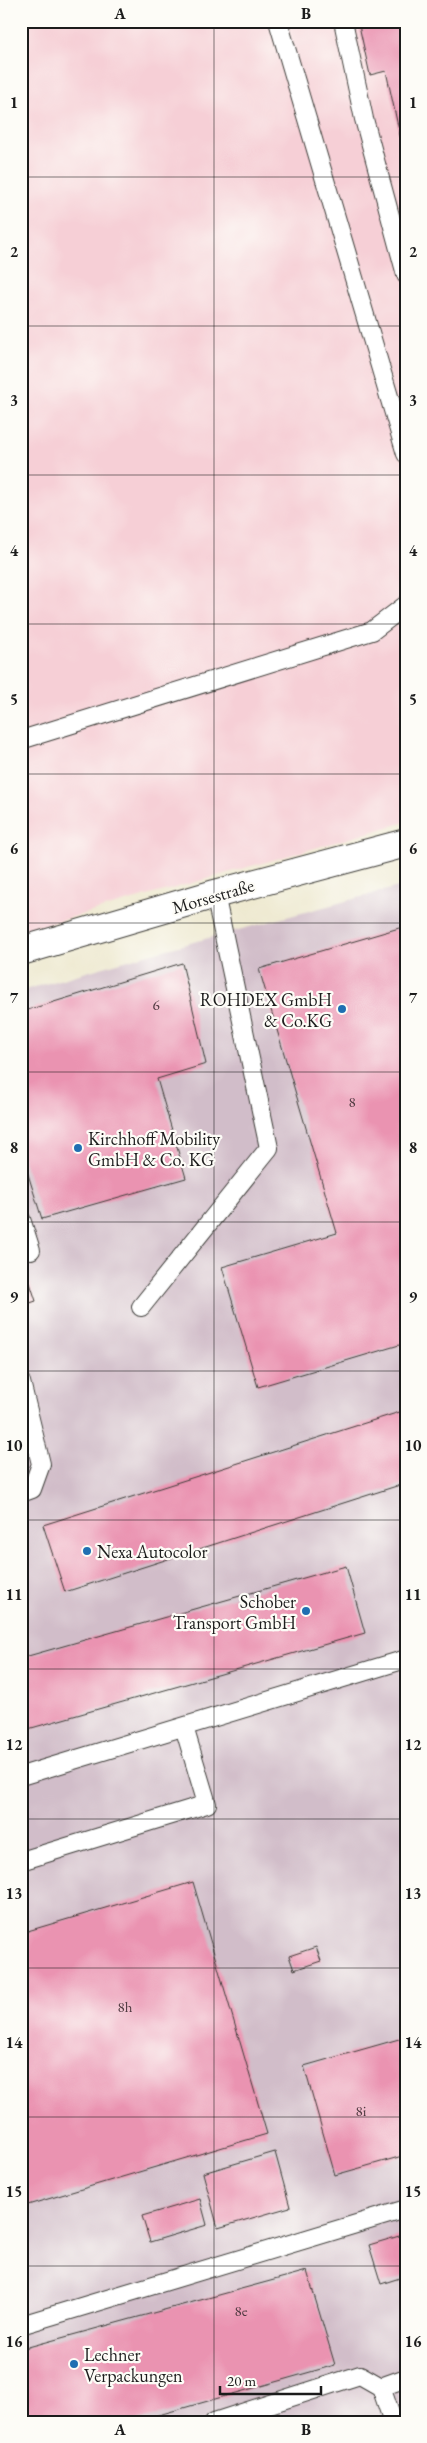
<svg xmlns="http://www.w3.org/2000/svg" width="427" height="2443" font-family="'EB Garamond',serif">
  <style>
    .built { fill: #f6cfd6 }
    .industrial { fill: #d1bdc9 }
    .building { fill: #ea93b1 }
    .lines { fill: none; stroke-linecap: round; stroke-linejoin: round }
    .service-casing { stroke: #3c3b37; stroke-width: 20 }
    .minor-casing { stroke: #3c3b37; stroke-width: 30 }
    .service { stroke: #fff; stroke-width: 18 }
    .minor { stroke: #fff; stroke-width: 28 }
    .grid { fill: none; stroke: #1c1c1c; stroke-width: 1; stroke-opacity: 0.55 }
    .poi-dot { fill: #1f6fb2; stroke: #fdfcf7; stroke-width: 2 }
    .labels { text-anchor: middle; dominant-baseline: central; stroke-width: 4.5; stroke-linejoin: round; paint-order: stroke }
    .number-label { font-size: 15px; fill: #503a41 }
    .street-label { font-size: 18px; fill: #1c1c1c; stroke: #fdfcf7 }
    .poi-label { font-size: 18px; fill: #1c1c1c; stroke: #fdfcf7; text-anchor: start }
    .neatline { fill: none; stroke: #1c1c1c; stroke-width: 2 }
    .grid-label { font-size: 16px; text-anchor: middle; font-weight: bold; fill: #1c1c1c }
  </style>
  <rect width="100%" height="100%" fill="#fdfcf7"/>
  <filter id="ink" filterUnits="userSpaceOnUse"><feTurbulence type="fractalNoise" baseFrequency=".02" numOctaves="2"/><feDisplacementMap in="SourceGraphic" scale="10" xChannelSelector="R" yChannelSelector="G"/><feConvolveMatrix kernelMatrix="1 2 1 2 8 2 1 2 1" color-interpolation-filters="sRGB"/></filter>
  <filter id="wash" filterUnits="userSpaceOnUse"><feTurbulence type="fractalNoise" baseFrequency=".0096" numOctaves="4" result="noise"/><feDisplacementMap in="SourceGraphic" scale="20" xChannelSelector="R" yChannelSelector="G"/><feGaussianBlur stdDeviation="1.12" result="paint"/><feColorMatrix in="noise" values="0 0 0 0 0 0 0 0 0 0 0 0 0 0 0 0 0 1.4 0 .05"/><feComposite in="paint" operator="in"/></filter>
  <g filter="url(#wash)">
    <rect width="100%" height="100%" fill="#eee9d0"/>
    <path class="built" d="M 21,21 L 406,21 L 406,822 L 21,932 Z"/>
    <path class="industrial" d="M 406,885 L 406,2422 L 21,2422 L 21,991 L 149,954 Z"/>
    <g id="blocks">
      <g class="building">
        <path d="M 358,21 L 406,21 L 406,163 L 386,71 L 370,75 Z"/>
        <path d="M 406,926 L 406,1343 L 258,1387 L 222,1267 L 337,1233 L 259,969 Z"/>
        <path d="M 182,963 L 206,1064 L 157,1079 L 186,1178 L 42,1219 L 21,1152 L 21,1012 Z"/>
        <path d="M 30,1283 L 36,1301 L 21,1306 L 21,1286 Z"/>
        <path d="M 406,1410 L 406,1483 L 65,1592 L 43,1525 Z"/>
        <path d="M 346,1566 L 365,1633 L 21,1731 L 21,1658 Z"/>
        <path d="M 193,1882 L 267,2134 L 21,2207 L 21,1933 Z"/>
        <path d="M 316,1947 L 321,1961 L 294,1970 L 289,1956 Z"/>
        <path d="M 406,2037 L 406,2155 L 335,2175 L 304,2066 Z"/>
        <path d="M 275,2152 L 290,2207 L 218,2228 L 203,2173 Z"/>
        <path d="M 200,2199 L 207,2225 L 150,2242 L 142,2216 Z"/>
        <path d="M 406,2234 L 406,2276 L 381,2284 L 369,2245 Z"/>
        <path d="M 307,2271 L 335,2365 L 134,2422 L 21,2422 L 21,2349 Z"/>
      </g>
    </g>
  </g>
  <g filter="url(#ink)">
    <use href="#blocks" fill-opacity="0" stroke="#3c3b37" stroke-width="1"/>
    <g class="lines">
      <g class="service-casing">
        <g id="service">
          <path d="M 278,21 L 406,454"/>
          <path d="M 343,21 L 364,119 L 406,275"/>
          <path d="M 21,740 L 372,631 L 406,605"/>
          <path d="M 21,1219 L 31,1250"/>
          <path d="M 141,1307 L 269,1148 L 215,894"/>
          <path d="M 21,1382 L 41,1464 L 32,1489 L 21,1493"/>
          <path d="M 21,1776 L 406,1659"/>
          <path d="M 21,1861 L 207,1804 L 184,1727"/>
          <path d="M 21,2325 L 406,2209"/>
          <path d="M 381,2387 L 406,2378"/>
          <path d="M 214,2422 L 360,2375 L 381,2387 L 393,2422"/>
        </g>
      </g>
      <g class="minor-casing">
        <path id="minor" d="M 21,951 L 215,894 L 406,843"/>
      </g>
      <use href="#service" class="service"/>
      <use href="#minor" class="minor"/>
    </g>
  </g>
  <path class="grid" d="M 214,21 L 214,2422M 21,177 L 406,177M 21,326 L 406,326M 21,475 L 406,475M 21,624 L 406,624M 21,774 L 406,774M 21,923 L 406,923M 21,1072 L 406,1072M 21,1222 L 406,1222M 21,1371 L 406,1371M 21,1520 L 406,1520M 21,1669 L 406,1669M 21,1819 L 406,1819M 21,1968 L 406,1968M 21,2117 L 406,2117M 21,2266 L 406,2266"/>
  <g class="poi-dot">
    <circle cx="342" cy="1009" r="5"/>
    <circle cx="78" cy="1148" r="5"/>
    <circle cx="87" cy="1551" r="5"/>
    <circle cx="306" cy="1611" r="5"/>
    <circle cx="74" cy="2364" r="5"/>
  </g>
  <g class="labels">
    <g class="number-label">
      <text x="156" y="1004">6</text>
      <text x="352" y="1101">8</text>
      <text x="125" y="2006">8h</text>
      <text x="361" y="2110">8i</text>
      <text x="241" y="2310">8e</text>
    </g>
    <g class="street-label">
      <text transform="translate(213 896) rotate(-16)">Morsestraße</text>
    </g>
    <g class="poi-label">
      <text x="332" y="999" text-anchor="end">ROHDEX GmbH<tspan x="332" dy="21">&amp; Co.KG</tspan></text>
      <text x="88" y="1138">Kirchhoff Mobility<tspan x="88" dy="21">GmbH &amp; Co. KG</tspan></text>
      <text x="97" y="1551">Nexa Autocolor</text>
      <text x="296" y="1601" text-anchor="end">Schober<tspan x="296" dy="21">Transport GmbH</tspan></text>
      <text x="84" y="2354">Lechner<tspan x="84" dy="21">Verpackungen</tspan></text>
    </g>
  </g>
  <rect width="427" height="2443" fill="none" stroke="#fdfcf7" stroke-width="55"/>
  <path d="M220 2386v8h101v-8" fill="none" stroke="#1c1c1c" stroke-width="2.5"/>
  <text x="227" y="2386" font-size="15" fill="#1c1c1c" stroke="#fdfcf7" stroke-width="4" paint-order="stroke">20 m</text>
  <rect x="28" y="28" width="372" height="2388" class="neatline"/>
  <g class="grid-label">
    <text x="120" y="19">A</text>
    <text x="306" y="19">B</text>
    <text x="14" y="108">1</text>
    <text x="413" y="108">1</text>
    <text x="14" y="257">2</text>
    <text x="413" y="257">2</text>
    <text x="14" y="406">3</text>
    <text x="413" y="406">3</text>
    <text x="14" y="556">4</text>
    <text x="413" y="556">4</text>
    <text x="14" y="705">5</text>
    <text x="413" y="705">5</text>
    <text x="14" y="854">6</text>
    <text x="413" y="854">6</text>
    <text x="14" y="1003">7</text>
    <text x="413" y="1003">7</text>
    <text x="14" y="1153">8</text>
    <text x="413" y="1153">8</text>
    <text x="14" y="1302">9</text>
    <text x="413" y="1302">9</text>
    <text x="14" y="1451">10</text>
    <text x="413" y="1451">10</text>
    <text x="14" y="1600">11</text>
    <text x="413" y="1600">11</text>
    <text x="14" y="1750">12</text>
    <text x="413" y="1750">12</text>
    <text x="14" y="1899">13</text>
    <text x="413" y="1899">13</text>
    <text x="14" y="2048">14</text>
    <text x="413" y="2048">14</text>
    <text x="14" y="2197">15</text>
    <text x="413" y="2197">15</text>
    <text x="14" y="2347">16</text>
    <text x="413" y="2347">16</text>
    <text x="120" y="2435">A</text>
    <text x="306" y="2435">B</text>
  </g>
</svg>
